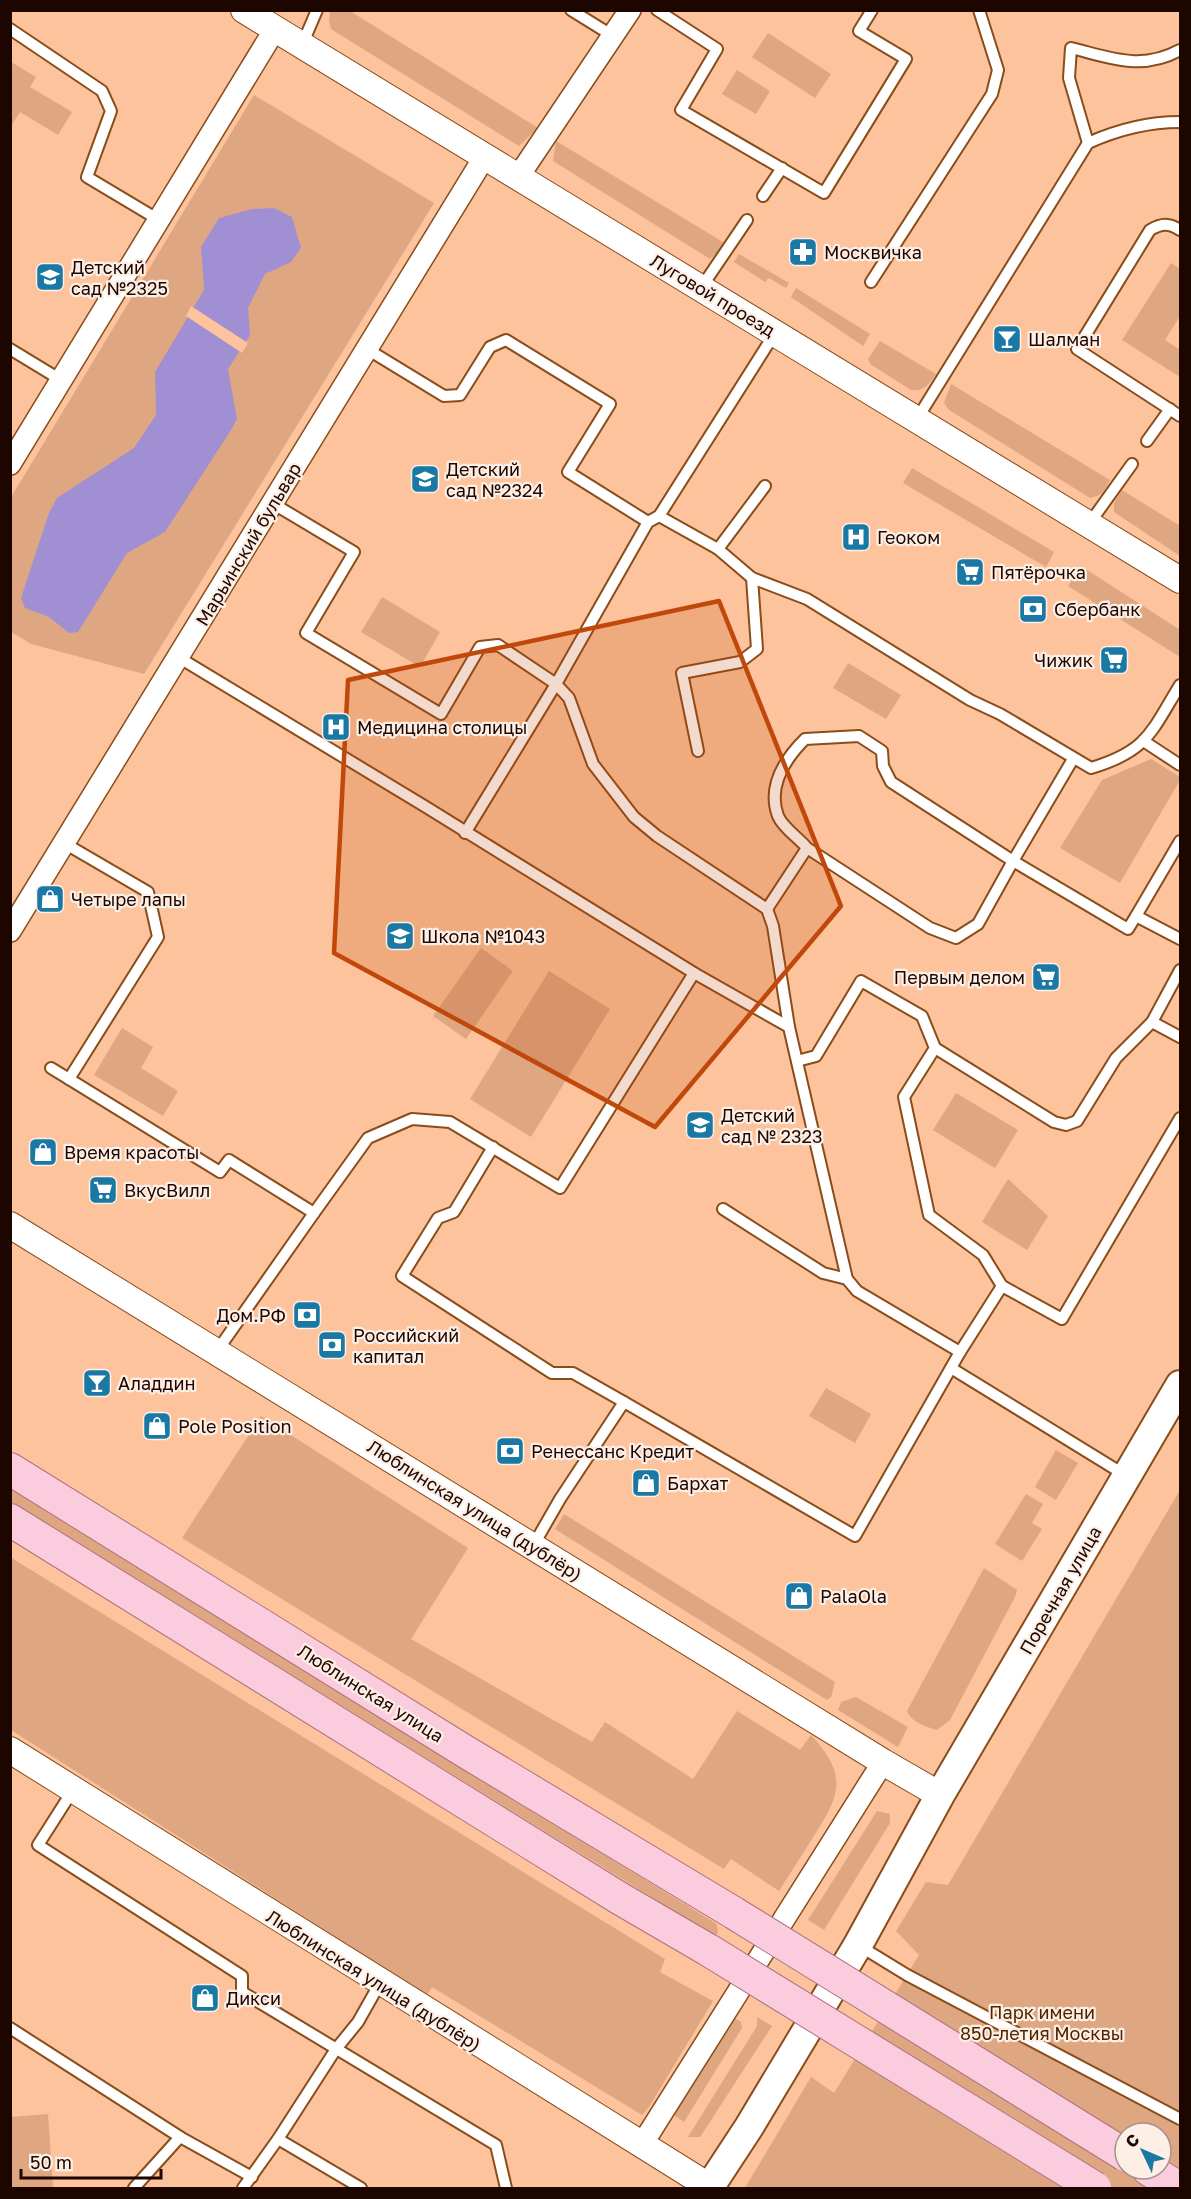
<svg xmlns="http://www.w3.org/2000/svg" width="1191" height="2199" font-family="'Golos Text',sans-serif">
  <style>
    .green { fill: #dea781; fill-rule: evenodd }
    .water { fill: #a18fd3 }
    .pier { fill: #fcc39c }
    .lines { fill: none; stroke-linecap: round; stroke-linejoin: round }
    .service-casing { stroke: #8a4c19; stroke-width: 14 }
    .minor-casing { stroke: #8a4c19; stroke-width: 24 }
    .tertiary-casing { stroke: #8a4c19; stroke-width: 28 }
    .secondary-casing { stroke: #8a4c19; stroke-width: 32 }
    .primary-casing { stroke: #ac7181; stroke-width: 34 }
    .service { stroke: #fff; stroke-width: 10 }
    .minor { stroke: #fff; stroke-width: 21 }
    .tertiary { stroke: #fff; stroke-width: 26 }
    .secondary { stroke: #fff; stroke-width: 28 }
    .primary { stroke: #fbccdd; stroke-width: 32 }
    .primary-bridge-casing { stroke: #ac7181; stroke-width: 34; stroke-linecap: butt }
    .primary-bridge { stroke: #fbccdd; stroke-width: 32 }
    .marked { fill: #c0480a; fill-opacity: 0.2; stroke: #c0480a; stroke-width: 4.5; stroke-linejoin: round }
    .labels { text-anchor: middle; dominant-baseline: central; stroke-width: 4.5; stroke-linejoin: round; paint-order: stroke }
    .poi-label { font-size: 18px; fill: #1e0600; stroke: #fdefe5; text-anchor: start }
    .street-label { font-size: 18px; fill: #1e0600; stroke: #fdefe5 }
    .park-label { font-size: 18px; fill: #4f2500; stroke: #fdefe5 }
  </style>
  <rect width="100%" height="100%" fill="#fcc39c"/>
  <g class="green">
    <path d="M 330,11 L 350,11 L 538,128 L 519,146 L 331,29 L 329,21 Z"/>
    <path d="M 768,33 L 831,74 L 815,98 L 752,57 Z"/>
    <path d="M 11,62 L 36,77 L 30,87 L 72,112 L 58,135 L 20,112 L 11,126 Z"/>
    <path d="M 737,70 L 770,91 L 756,114 L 722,94 Z"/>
    <path d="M 254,95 L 434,203 L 144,674 L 31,644 L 11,632 L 10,499 Z"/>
    <path d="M 556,141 L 723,242 L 720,250 L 710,259 L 553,161 Z"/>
    <path d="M 739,254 L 789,283 L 786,288 L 769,278 L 765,282 L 734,262 Z"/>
    <path d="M 1171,263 L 1180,269 L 1180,316 L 1165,340 L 1180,350 L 1180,377 L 1122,340 Z"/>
    <path d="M 796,288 L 870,334 L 863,346 L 791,297 Z"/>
    <path d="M 880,341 L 936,374 C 929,384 924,392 911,390 L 870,364 L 868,359 Z"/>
    <path d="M 951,384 L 1110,480 C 1105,490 1102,496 1090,498 L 949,410 L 944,403 Z"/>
    <path d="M 912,468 L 1054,552 L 1046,567 L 903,483 Z"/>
    <path d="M 1122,490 L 1180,526 L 1180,556 L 1114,512 L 1114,503 Z"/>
    <path d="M 1081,566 L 1180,630 L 1180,657 L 1068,586 Z"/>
    <path d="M 382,597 L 440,632 L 420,667 L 361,632 Z"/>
    <path d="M 848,663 L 901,695 L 886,719 L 833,688 Z"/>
    <path d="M 1151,759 L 1180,777 L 1180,780 L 1120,883 L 1060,848 L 1102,780 Z"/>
    <path d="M 481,948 L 513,971 L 466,1039 L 433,1016 Z"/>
    <path d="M 549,971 L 610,1009 L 531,1137 L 470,1099 Z"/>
    <path d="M 122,1028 L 153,1047 L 141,1068 L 178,1091 L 163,1116 L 94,1075 Z"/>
    <path d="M 956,1093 L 1018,1130 L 995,1168 L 933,1130 Z"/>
    <path d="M 1008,1179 L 1048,1216 L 1027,1250 L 982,1222 Z"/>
    <path d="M 826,1388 L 871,1414 L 855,1443 L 809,1416 Z"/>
    <path d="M 261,1416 L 468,1548 L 411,1639 L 592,1742 L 605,1722 L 693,1779 L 737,1711 L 800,1750 L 811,1735 C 849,1776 840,1796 812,1839 C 801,1856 790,1874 779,1891 L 731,1859 L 724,1869 L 182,1538 Z"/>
    <path d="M 1056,1450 L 1078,1463 L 1056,1500 L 1035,1487 Z"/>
    <path d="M 10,1489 L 717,1924 L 718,1934 L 713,1935 L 11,1502 Z"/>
    <path d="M 1180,1490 L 1180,2188 L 745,2188 L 811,2077 L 834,2093 L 919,1955 L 896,1931 L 926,1882 L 948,1885 ZM 1125,2133 L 1161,2133 L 1161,2169 L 1125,2169 Z"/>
    <path d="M 1026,1494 L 1043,1504 L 1032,1523 L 1042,1529 L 1022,1561 L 995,1544 Z"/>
    <path d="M 564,1514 L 835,1682 L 831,1697 L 827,1700 L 555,1529 Z"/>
    <path d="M 10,1557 L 665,1959 L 660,1972 L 713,2001 L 649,2107 L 642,2115 L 432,1987 L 427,1995 L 11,1730 Z"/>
    <path d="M 984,1568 L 1017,1590 L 1015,1597 L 950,1720 L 937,1730 C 926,1727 911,1722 907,1711 Z"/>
    <path d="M 856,1697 L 908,1727 L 898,1747 L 838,1710 L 841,1702 Z"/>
    <path d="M 877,1811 L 890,1814 L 890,1823 L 824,1930 L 808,1920 Z"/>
    <path d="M 757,2017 L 772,2026 L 704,2131 L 700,2137 L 688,2137 L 757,2026 Z"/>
    <path d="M 734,2018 L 741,2022 L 742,2028 L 684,2122 L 674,2115 Z"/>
    <path d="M 48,2114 L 53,2188 L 11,2188 L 11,2117 Z"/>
  </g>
  <path class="water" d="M 274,208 L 292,217 L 301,248 L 291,262 L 265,274 L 248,308 L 250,335 L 228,369 L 237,419 L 231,430 L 165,532 L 127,553 L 78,632 L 69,633 L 49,617 L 25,608 L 21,598 L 49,513 L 57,498 L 134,448 L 156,415 L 155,372 L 204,290 L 201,247 L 219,218 L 252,209 Z"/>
  <path class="pier" d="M 191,306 L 248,343 L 242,353 L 186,316 Z"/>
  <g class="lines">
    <g class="service-casing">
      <g id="service">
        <path d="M 571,10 L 613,36"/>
        <path d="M 657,10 L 717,49 L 681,110 L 824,193 L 906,59 L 859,31 L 872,10"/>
        <path d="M 10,29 L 102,91 L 111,111 L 87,177 L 159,220"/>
        <path d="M 302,45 L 317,10"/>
        <path d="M 1088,143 L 1069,78 L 1071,48 C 1112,58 1141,71 1180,50"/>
        <path d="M 763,196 L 782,168"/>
        <path d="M 1180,230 C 1169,223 1162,223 1150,230 L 1077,349 L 1180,416"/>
        <path d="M 871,282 L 992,94 L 998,70 L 979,10"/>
        <path d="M 701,288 L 747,220"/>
        <path d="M 10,349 L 61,380"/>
        <path d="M 367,349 L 444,396 L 460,395 L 490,347 L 506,340 L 610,404 L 568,472 L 648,522"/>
        <path d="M 917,419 L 1088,143 C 1119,129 1147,122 1180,122"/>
        <path d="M 1147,441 L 1170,409"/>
        <path d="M 272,503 L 354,552 L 306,633 L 441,714 L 480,647 L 498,645 L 556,684 L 648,522 L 659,516 L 775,333"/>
        <path d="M 659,516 L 718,549 L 752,578 L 807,599 L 970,700 L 1000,714 L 1091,768 C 1148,751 1151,732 1180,685"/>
        <path d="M 1089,524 L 1132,464"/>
        <path d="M 718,549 L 765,486"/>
        <path d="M 178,657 L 426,807 L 694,973 L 560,1188 L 450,1122 L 412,1119 L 368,1138 L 314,1213"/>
        <path d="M 1145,742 L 1180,765"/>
        <path d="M 698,751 L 682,673 L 740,662 L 757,649 L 752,578"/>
        <path d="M 1073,759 L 1013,861 L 1128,929 L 1136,916"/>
        <path d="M 465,833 L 556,684 L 569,698 L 593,764 L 634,817 L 657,836 L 767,909 L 773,926 L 789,1027 L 847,1279 L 857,1291 L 960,1352"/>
        <path d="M 1180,841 L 1136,916 L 1180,939"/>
        <path d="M 64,843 L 148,892 L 158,937 L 69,1079 L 220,1172 L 229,1160 L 314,1213 L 217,1351"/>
        <path d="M 767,909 L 807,848 C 799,838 783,828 778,816 C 767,786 785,759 805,739 L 859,736 L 882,751 L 883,766 L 891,782 L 1013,861 L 978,924 L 956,938 L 930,928 L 807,848"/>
        <path d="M 1180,970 L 1152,1022 L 1180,1037"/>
        <path d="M 694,973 L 789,1027"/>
        <path d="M 935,1048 L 1054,1122 L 1066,1125 L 1077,1121 L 1116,1058 L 1152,1022"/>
        <path d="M 51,1068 L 69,1079"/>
        <path d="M 493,1147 L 454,1212 L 438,1218 L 402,1276 L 552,1373 L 573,1373 L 624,1402"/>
        <path d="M 723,1209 L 823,1273 L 847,1279"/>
        <path d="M 1002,1286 L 1062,1319 L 1180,1118"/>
        <path d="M 951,1368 L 1125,1475"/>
        <path d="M 533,1546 L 560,1499 L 624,1402 L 855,1536 L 960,1352 L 1002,1286 L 983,1255 L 929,1215 L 904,1097 L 935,1048 L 922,1016 L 861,981 L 816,1056 L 797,1061"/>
        <path d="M 73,1790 L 38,1845 L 242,1976 L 242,1992 L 496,2145 L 506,2188"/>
        <path d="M 858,1945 L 907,1975 L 1180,2119"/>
        <path d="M 10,2028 L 180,2137 L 252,2177"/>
        <path d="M 278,2139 L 361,2188"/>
        <path d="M 134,2188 L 180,2137"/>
        <path d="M 243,2188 L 278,2139 L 336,2049 L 358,2022 L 380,1983"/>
      </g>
    </g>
    <g class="minor-casing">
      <g id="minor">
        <path d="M 518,177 L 630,10"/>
        <path d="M 10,464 L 275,29"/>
        <path d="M 10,931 L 485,156"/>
        <path d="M 641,2146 L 883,1762"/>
      </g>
    </g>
    <g class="tertiary-casing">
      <g id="tertiary">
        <path d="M 244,10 L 1180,580"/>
        <path d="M 10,1225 L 883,1762 L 940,1795"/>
        <path d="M 10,1750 L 710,2187"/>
      </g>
    </g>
    <g class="secondary-casing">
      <path id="secondary" d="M 709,2188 L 749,2127 L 858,1945 L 940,1795 L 1180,1385"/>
    </g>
    <g class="primary-casing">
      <g id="primary">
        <path d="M 10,1469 L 466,1752 L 734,1913"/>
        <path d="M 10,1520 L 619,1898 L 710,1951"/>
        <path d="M 1148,2169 L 1179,2188"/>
      </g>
    </g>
    <use href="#service" class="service"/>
    <use href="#minor" class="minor"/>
    <use href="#tertiary" class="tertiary"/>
    <use href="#secondary" class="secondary"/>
    <use href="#primary" class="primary"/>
    <g class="primary-bridge-casing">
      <g id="primary-bridge">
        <path d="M 734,1913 L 1125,2155"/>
        <path d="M 710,1951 L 1095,2188"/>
      </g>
    </g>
    <use href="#primary-bridge" class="primary-bridge"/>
  </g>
  <path class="marked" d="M 719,601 L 841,906 L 655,1127 L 334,953 L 348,680 Z"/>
  <defs>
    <g id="pharmacy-square" transform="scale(1.5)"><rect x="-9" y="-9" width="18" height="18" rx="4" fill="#1a78a5" stroke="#fdefe5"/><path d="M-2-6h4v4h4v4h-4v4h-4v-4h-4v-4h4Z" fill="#fff"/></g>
    <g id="school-square" transform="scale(1.5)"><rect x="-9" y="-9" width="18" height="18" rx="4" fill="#1a78a5" stroke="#fdefe5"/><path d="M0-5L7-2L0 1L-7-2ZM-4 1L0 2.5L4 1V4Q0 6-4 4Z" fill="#fff"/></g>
    <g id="bar-square" transform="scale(1.5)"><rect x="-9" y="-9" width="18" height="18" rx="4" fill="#1a78a5" stroke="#fdefe5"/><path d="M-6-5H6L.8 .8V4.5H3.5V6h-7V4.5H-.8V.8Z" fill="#fff"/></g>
    <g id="hospital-square" transform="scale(1.5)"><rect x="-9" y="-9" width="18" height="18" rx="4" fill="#1a78a5" stroke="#fdefe5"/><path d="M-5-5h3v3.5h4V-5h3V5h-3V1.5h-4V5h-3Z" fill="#fff"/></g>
    <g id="supermarket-square" transform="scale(1.5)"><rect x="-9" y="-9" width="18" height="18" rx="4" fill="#1a78a5" stroke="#fdefe5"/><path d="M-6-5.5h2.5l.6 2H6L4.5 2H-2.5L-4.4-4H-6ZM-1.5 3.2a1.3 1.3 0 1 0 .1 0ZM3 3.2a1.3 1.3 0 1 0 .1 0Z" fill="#fff"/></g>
    <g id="bank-square" transform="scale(1.5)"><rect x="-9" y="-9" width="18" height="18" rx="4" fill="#1a78a5" stroke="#fdefe5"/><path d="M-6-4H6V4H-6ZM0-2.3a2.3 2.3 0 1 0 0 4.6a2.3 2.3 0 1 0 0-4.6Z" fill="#fff"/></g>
    <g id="shop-square" transform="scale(1.5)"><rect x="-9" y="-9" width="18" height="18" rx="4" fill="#1a78a5" stroke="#fdefe5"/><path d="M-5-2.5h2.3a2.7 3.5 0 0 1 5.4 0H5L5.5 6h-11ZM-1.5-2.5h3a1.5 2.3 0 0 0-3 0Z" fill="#fff"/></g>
  </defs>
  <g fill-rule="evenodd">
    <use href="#pharmacy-square" x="803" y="252"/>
    <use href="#school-square" x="50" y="277"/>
    <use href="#bar-square" x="1007" y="339"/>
    <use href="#school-square" x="425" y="479"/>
    <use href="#hospital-square" x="856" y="537"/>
    <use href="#supermarket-square" x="970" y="572"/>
    <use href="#bank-square" x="1033" y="609"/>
    <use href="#supermarket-square" x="1114" y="660"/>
    <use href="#hospital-square" x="336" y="727"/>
    <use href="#shop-square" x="50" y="899"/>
    <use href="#school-square" x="400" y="936"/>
    <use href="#supermarket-square" x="1046" y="977"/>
    <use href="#school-square" x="700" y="1125"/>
    <use href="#shop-square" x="43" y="1152"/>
    <use href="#supermarket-square" x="103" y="1190"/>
    <use href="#bank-square" x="307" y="1315"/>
    <use href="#bank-square" x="332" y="1345"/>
    <use href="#bar-square" x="97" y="1383"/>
    <use href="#shop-square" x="157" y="1426"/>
    <use href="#bank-square" x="510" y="1451"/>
    <use href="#shop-square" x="646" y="1483"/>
    <use href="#shop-square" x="799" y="1596"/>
    <use href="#shop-square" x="205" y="1998"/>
  </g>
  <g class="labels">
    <g class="poi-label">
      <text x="824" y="252">Москвичка</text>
      <text x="71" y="267">Детский<tspan x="71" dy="21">сад №2325</tspan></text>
      <text x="1028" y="339">Шалман</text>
      <text x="446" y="469">Детский<tspan x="446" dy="21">сад №2324</tspan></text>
      <text x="877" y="537">Геоком</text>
      <text x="991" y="572">Пятёрочка</text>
      <text x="1054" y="609">Сбербанк</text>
      <text x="1093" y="660" text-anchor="end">Чижик</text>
      <text x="357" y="727">Медицина столицы</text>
      <text x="71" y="899">Четыре лапы</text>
      <text x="421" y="936">Школа №1043</text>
      <text x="1025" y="977" text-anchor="end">Первым делом</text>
      <text x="721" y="1115">Детский<tspan x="721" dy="21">сад № 2323</tspan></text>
      <text x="64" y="1152">Время красоты</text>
      <text x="124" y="1190">ВкусВилл</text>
      <text x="286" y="1315" text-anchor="end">Дом.РФ</text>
      <text x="353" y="1335">Российский<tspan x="353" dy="21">капитал</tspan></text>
      <text x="118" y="1383">Аладдин</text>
      <text x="178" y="1426">Pole Position</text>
      <text x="531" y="1451">Ренессанс Кредит</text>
      <text x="667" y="1483">Бархат</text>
      <text x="820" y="1596">PalaOla</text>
      <text x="226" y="1998">Дикси</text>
    </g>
    <g class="street-label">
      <text transform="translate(713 295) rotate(31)">Луговой проезд</text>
      <text transform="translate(248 544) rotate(-59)">Марьинский бульвар</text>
      <text transform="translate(475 1510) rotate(32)">Люблинская улица (дублёр)</text>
      <text transform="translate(1060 1590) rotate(-60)">Поречная улица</text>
      <text transform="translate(371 1693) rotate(32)">Люблинская улица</text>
      <text transform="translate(374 1980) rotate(32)">Люблинская улица (дублёр)</text>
    </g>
    <g class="park-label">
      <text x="1042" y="2012">Парк имени<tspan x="1042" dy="21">850-летия Москвы</tspan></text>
    </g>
  </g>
  <rect width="1191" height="2199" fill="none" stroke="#1e0600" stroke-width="24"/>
  <g transform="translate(1143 2151) rotate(314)"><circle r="28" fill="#fdefe5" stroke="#a49289" stroke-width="1.5"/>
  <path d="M0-4.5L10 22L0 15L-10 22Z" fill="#1a78a5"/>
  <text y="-9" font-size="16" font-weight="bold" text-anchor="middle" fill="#1e0600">С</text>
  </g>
  <path d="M21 2169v9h140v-9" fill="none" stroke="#1e0600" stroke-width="3"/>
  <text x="30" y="2169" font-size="18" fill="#1e0600" stroke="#fdefe5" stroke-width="4.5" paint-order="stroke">50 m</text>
</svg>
